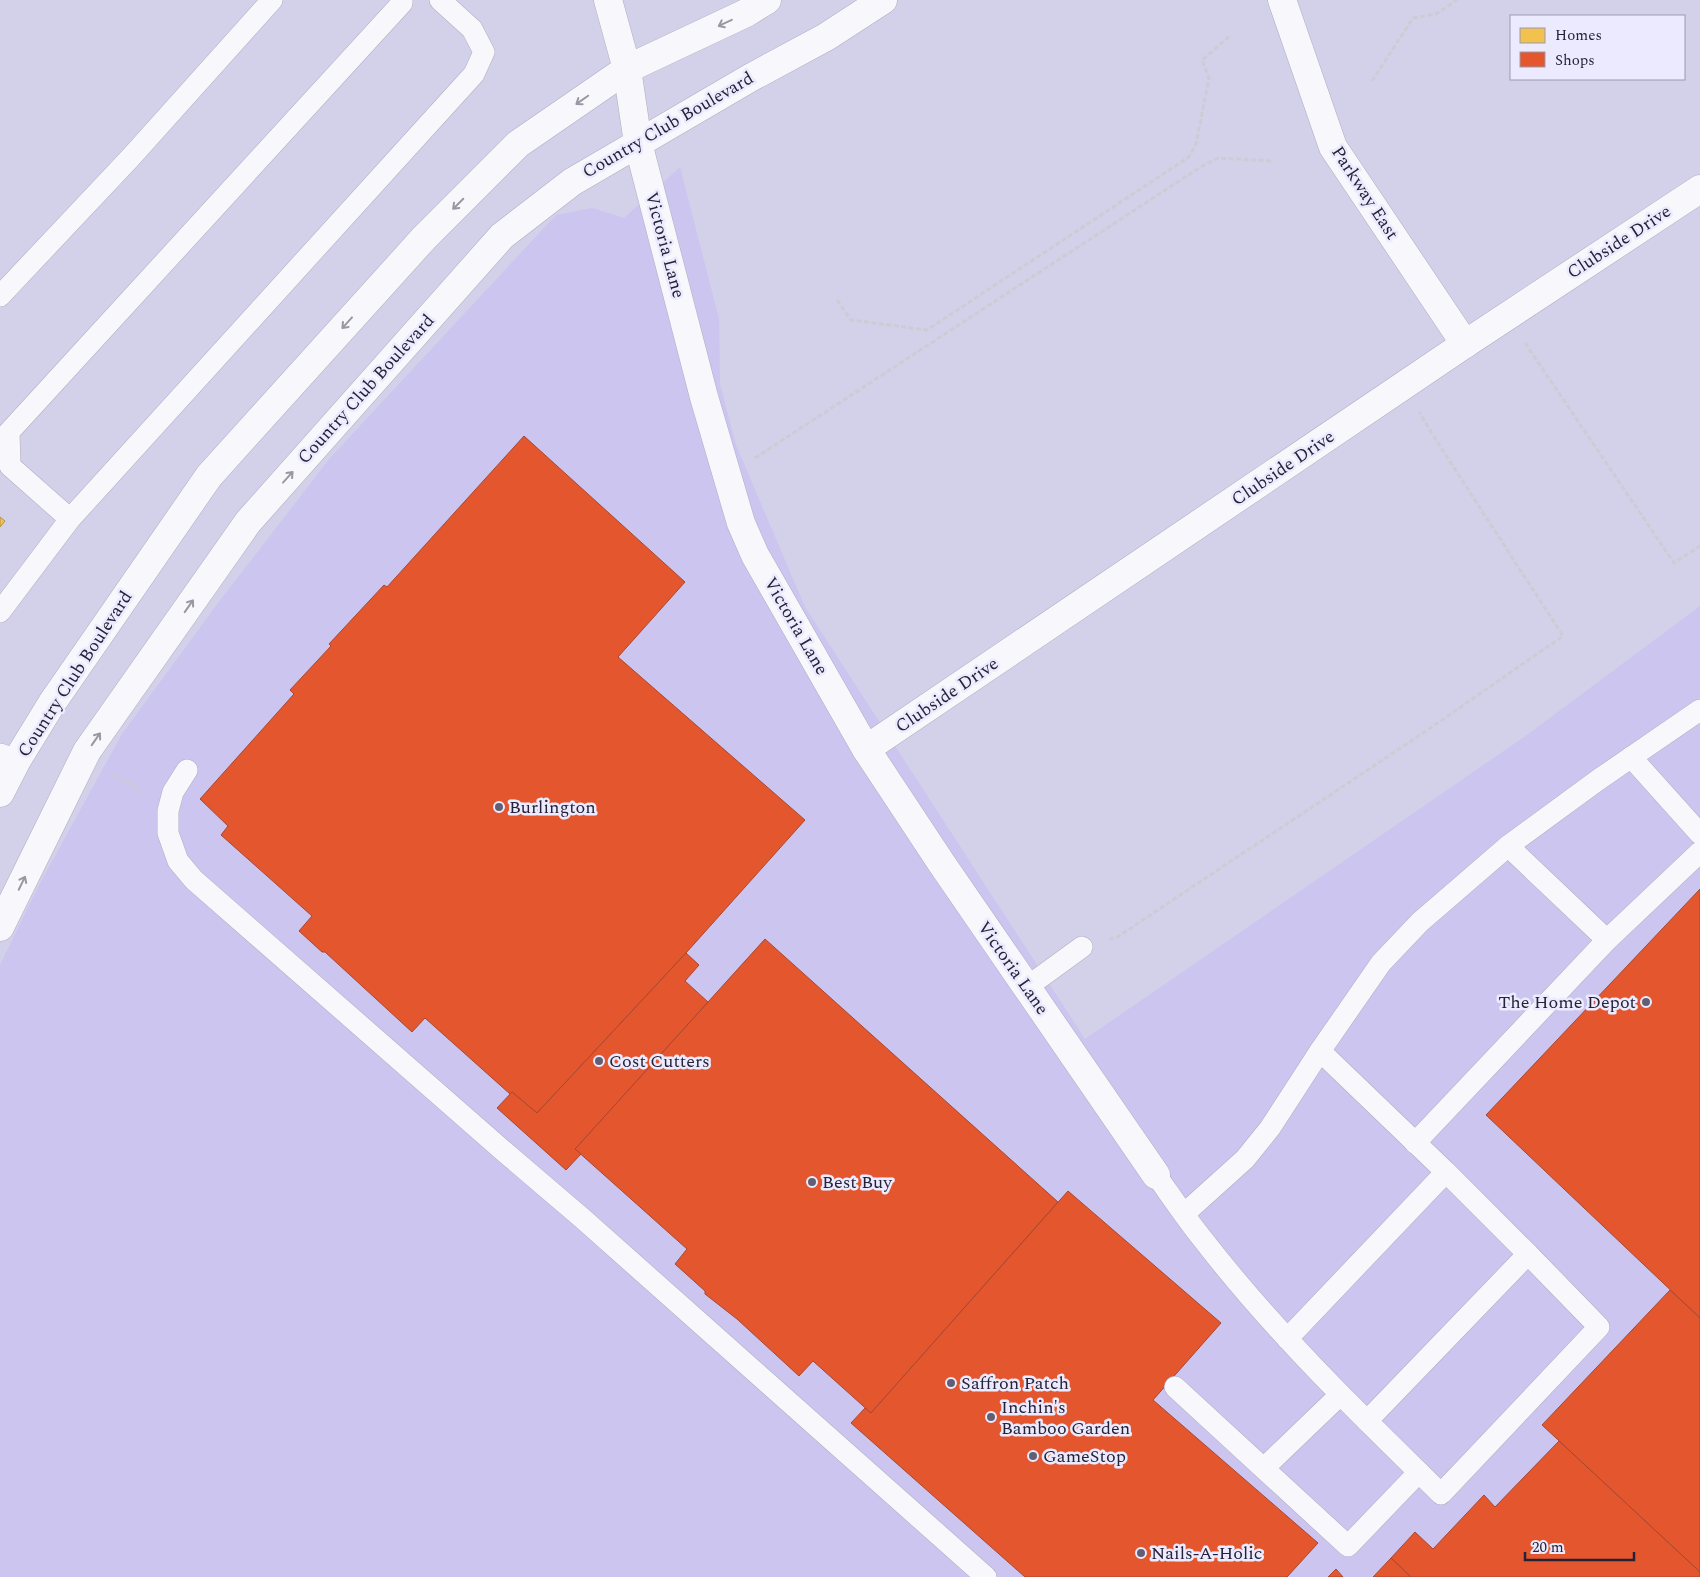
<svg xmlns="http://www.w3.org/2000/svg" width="1700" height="1577" font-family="Spectral,serif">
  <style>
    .built { fill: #cbc5ef }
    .homes { fill: #f2c14e; stroke: #b49146 }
    .shops { fill: #e4572e; stroke: #aa4730 }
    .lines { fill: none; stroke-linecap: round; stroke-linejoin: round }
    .service-casing { stroke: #b0adc1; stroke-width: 22 }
    .minor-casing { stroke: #b0adc1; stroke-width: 29 }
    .tertiary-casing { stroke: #b0adc1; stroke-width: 29 }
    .path { stroke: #cdccd4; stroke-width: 3; stroke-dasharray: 5 2.5; stroke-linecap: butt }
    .service { stroke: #f8f8fc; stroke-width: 21 }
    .minor { stroke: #f8f8fc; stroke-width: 28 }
    .tertiary { stroke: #f8f8fc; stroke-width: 28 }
    .oneway { stroke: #9998a2 }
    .poi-dot { fill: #615f74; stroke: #eceafe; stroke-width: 2 }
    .labels { text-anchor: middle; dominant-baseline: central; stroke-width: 5; stroke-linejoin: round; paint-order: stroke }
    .street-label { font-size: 18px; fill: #242234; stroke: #eceafe }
    .poi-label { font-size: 18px; fill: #242234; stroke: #eceafe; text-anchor: start }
  </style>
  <rect width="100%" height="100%" fill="#d3d0ea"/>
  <path class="built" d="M 680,167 L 719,319 L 720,384 L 736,445 L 805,607 L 1085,1039 L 1527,735 L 1700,606 L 1700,1577 L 0,1577 L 0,965 L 38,887 L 122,734 L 218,603 L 330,458 L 556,215 L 592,208 L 624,218 Z"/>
  <path class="homes" d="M 0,517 L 5,521 L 0,527 Z"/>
  <g class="shops">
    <path d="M 524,436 L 685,582 L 618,657 L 805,820 L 686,953 L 537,1113 L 512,1092 L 510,1094 L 425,1018 L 412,1032 L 325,952 L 322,952 L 299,931 L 312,916 L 221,835 L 228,826 L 200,799 L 294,694 L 290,690 L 331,646 L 329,644 L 384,585 L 387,587 Z"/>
    <path d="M 1700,889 L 1700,1318 L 1486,1115 Z"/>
    <path d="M 765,939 L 1058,1202 L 871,1413 L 813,1361 L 799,1376 L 737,1319 L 705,1294 L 705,1291 L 675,1264 L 687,1249 L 575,1149 Z"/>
    <path d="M 686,953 L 699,965 L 685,981 L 708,1002 L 575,1149 L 581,1154 L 566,1170 L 497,1108 L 512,1092 L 537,1113 Z"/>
    <path d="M 1068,1191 L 1221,1323 L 1153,1400 L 1318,1543 L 1287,1577 L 1025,1577 L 851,1423 L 865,1408 L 871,1413 Z"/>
    <path d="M 1670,1290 L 1700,1318 L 1700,1572 L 1542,1425 Z"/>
    <path d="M 1559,1441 L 1700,1572 L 1700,1577 L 1411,1577 L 1391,1558 L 1415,1532 L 1433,1549 L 1484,1495 L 1495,1507 Z"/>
    <path d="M 1391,1558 L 1411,1577 L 1373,1577 Z"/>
    <path d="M 1336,1569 L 1343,1577 L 1328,1577 Z"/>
  </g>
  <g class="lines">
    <g class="service-casing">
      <g id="service">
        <path d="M 0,296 L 132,156 L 272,0"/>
        <path d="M 70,519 L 474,74 L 484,52 L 472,29 L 440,0"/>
        <path d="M 0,612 L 70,519 L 10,466 L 9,432 L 402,3 L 402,0"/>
        <path d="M 0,754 L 17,760"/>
        <path d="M 1631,757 L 1700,834"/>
        <path d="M 187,770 L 173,792 L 168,811 L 168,833 L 178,861 L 194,880 L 507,1154 L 582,1218 L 986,1577"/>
        <path d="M 1508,846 L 1598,780 L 1700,710"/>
        <path d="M 1607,940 L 1700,852"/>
        <path d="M 1027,987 L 1082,947"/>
        <path d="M 1320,1051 L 1381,963 L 1420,922 L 1508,846 L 1607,940 L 1415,1143"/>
        <path d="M 1156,1175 C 1171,1196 1185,1217 1201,1237 C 1252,1303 1308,1363 1367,1421 L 1528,1254 L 1446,1172 L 1287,1339"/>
        <path d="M 1184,1214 L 1245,1159 L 1270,1128 L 1320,1051 L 1446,1172"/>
        <path d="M 1175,1387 L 1348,1546 L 1419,1472"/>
        <path d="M 1367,1421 L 1441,1494 L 1599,1327 L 1528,1254"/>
        <path d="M 1264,1468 L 1340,1395"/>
      </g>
    </g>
    <g class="minor-casing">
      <g id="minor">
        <path d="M 608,0 L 627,69 L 638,143 L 704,397 L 741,523 L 755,555 L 866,749 L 942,864 L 1156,1175"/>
        <path d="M 1282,0 L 1333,147 L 1465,344"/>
        <path d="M 866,749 L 1465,344 L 1700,189"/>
      </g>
    </g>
    <g class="tertiary-casing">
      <g id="tertiary">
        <path d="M 0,793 L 17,760 L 52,703 L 209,476 L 424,238 L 518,144 L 627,69 L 746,13 L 767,0"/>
        <path d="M 0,927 L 87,751 L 248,522 L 502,236 L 572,182 L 750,78 L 826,37 L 883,0"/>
      </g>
    </g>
    <g class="path">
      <path d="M 1372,81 L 1413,18 L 1436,14 L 1457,0"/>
      <path d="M 837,300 L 851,320 L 927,330 L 1189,157 L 1196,144 L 1209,78 L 1202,60 L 1231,35"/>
      <path d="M 1525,343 L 1674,563 L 1700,546"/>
      <path d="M 755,458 L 1199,168 L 1218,158 L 1271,161"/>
      <path d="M 113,774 L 142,791"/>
      <path d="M 1109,939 L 1116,938 L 1429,729 L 1563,636 L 1436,440 L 1419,412"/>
    </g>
    <use href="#service" class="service"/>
    <use href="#minor" class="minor"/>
    <use href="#tertiary" class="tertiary"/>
  </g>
  <defs><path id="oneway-shaft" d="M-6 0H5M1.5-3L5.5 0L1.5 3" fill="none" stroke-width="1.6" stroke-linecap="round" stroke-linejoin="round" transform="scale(1.25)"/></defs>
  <g class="oneway">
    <use href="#oneway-shaft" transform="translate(725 23) rotate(155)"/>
    <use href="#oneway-shaft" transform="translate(582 100) rotate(145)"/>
    <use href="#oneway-shaft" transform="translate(458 204) rotate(135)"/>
    <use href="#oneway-shaft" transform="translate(347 323) rotate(132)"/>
    <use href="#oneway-shaft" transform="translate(288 477) rotate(-48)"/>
    <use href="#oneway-shaft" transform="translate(189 606) rotate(-55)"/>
    <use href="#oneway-shaft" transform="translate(96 739) rotate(-55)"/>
    <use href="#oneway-shaft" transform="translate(22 883) rotate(-64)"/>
  </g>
  <g class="poi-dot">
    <circle cx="499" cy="807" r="5"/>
    <circle cx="1646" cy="1002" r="5"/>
    <circle cx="599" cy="1061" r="5"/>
    <circle cx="812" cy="1182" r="5"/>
    <circle cx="951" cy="1383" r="5"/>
    <circle cx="991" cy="1417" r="5"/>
    <circle cx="1033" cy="1456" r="5"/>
    <circle cx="1141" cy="1553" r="5"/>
  </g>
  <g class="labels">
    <g class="street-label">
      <text transform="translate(668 125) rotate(-30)">Country Club Boulevard</text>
      <text transform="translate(1365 193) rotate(57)">Parkway East</text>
      <text transform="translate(1619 242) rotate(-33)">Clubside Drive</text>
      <text transform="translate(665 245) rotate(75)">Victoria Lane</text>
      <text transform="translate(366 389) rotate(-48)">Country Club Boulevard</text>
      <text transform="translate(1283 468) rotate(-34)">Clubside Drive</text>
      <text transform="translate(796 626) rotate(60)">Victoria Lane</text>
      <text transform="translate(75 674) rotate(-57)">Country Club Boulevard</text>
      <text transform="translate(947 695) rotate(-34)">Clubside Drive</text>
      <text transform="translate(1013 968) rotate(55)">Victoria Lane</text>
    </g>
    <g class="poi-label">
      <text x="509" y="807">Burlington</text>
      <text x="1636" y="1002" text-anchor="end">The Home Depot</text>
      <text x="609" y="1061">Cost Cutters</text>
      <text x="822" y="1182">Best Buy</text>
      <text x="961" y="1383">Saffron Patch</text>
      <text x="1001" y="1407">Inchin's<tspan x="1001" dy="21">Bamboo Garden</tspan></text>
      <text x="1043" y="1456">GameStop</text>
      <text x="1151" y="1553">Nails-A-Holic</text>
    </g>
  </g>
  <rect x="1510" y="15" width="175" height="65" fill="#eceafe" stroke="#9c9aad"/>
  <rect x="1520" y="28" width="25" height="15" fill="#f2c14e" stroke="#9c9aad"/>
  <text x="1555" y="40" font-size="15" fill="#242234">Homes</text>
  <rect x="1520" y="52" width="25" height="15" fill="#e4572e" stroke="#9c9aad"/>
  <text x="1555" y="65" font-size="15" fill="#242234">Shops</text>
  <path d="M1525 1552v8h109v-8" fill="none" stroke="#242234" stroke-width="2.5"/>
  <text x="1532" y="1552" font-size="15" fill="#242234" stroke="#eceafe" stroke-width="4" paint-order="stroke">20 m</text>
</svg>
